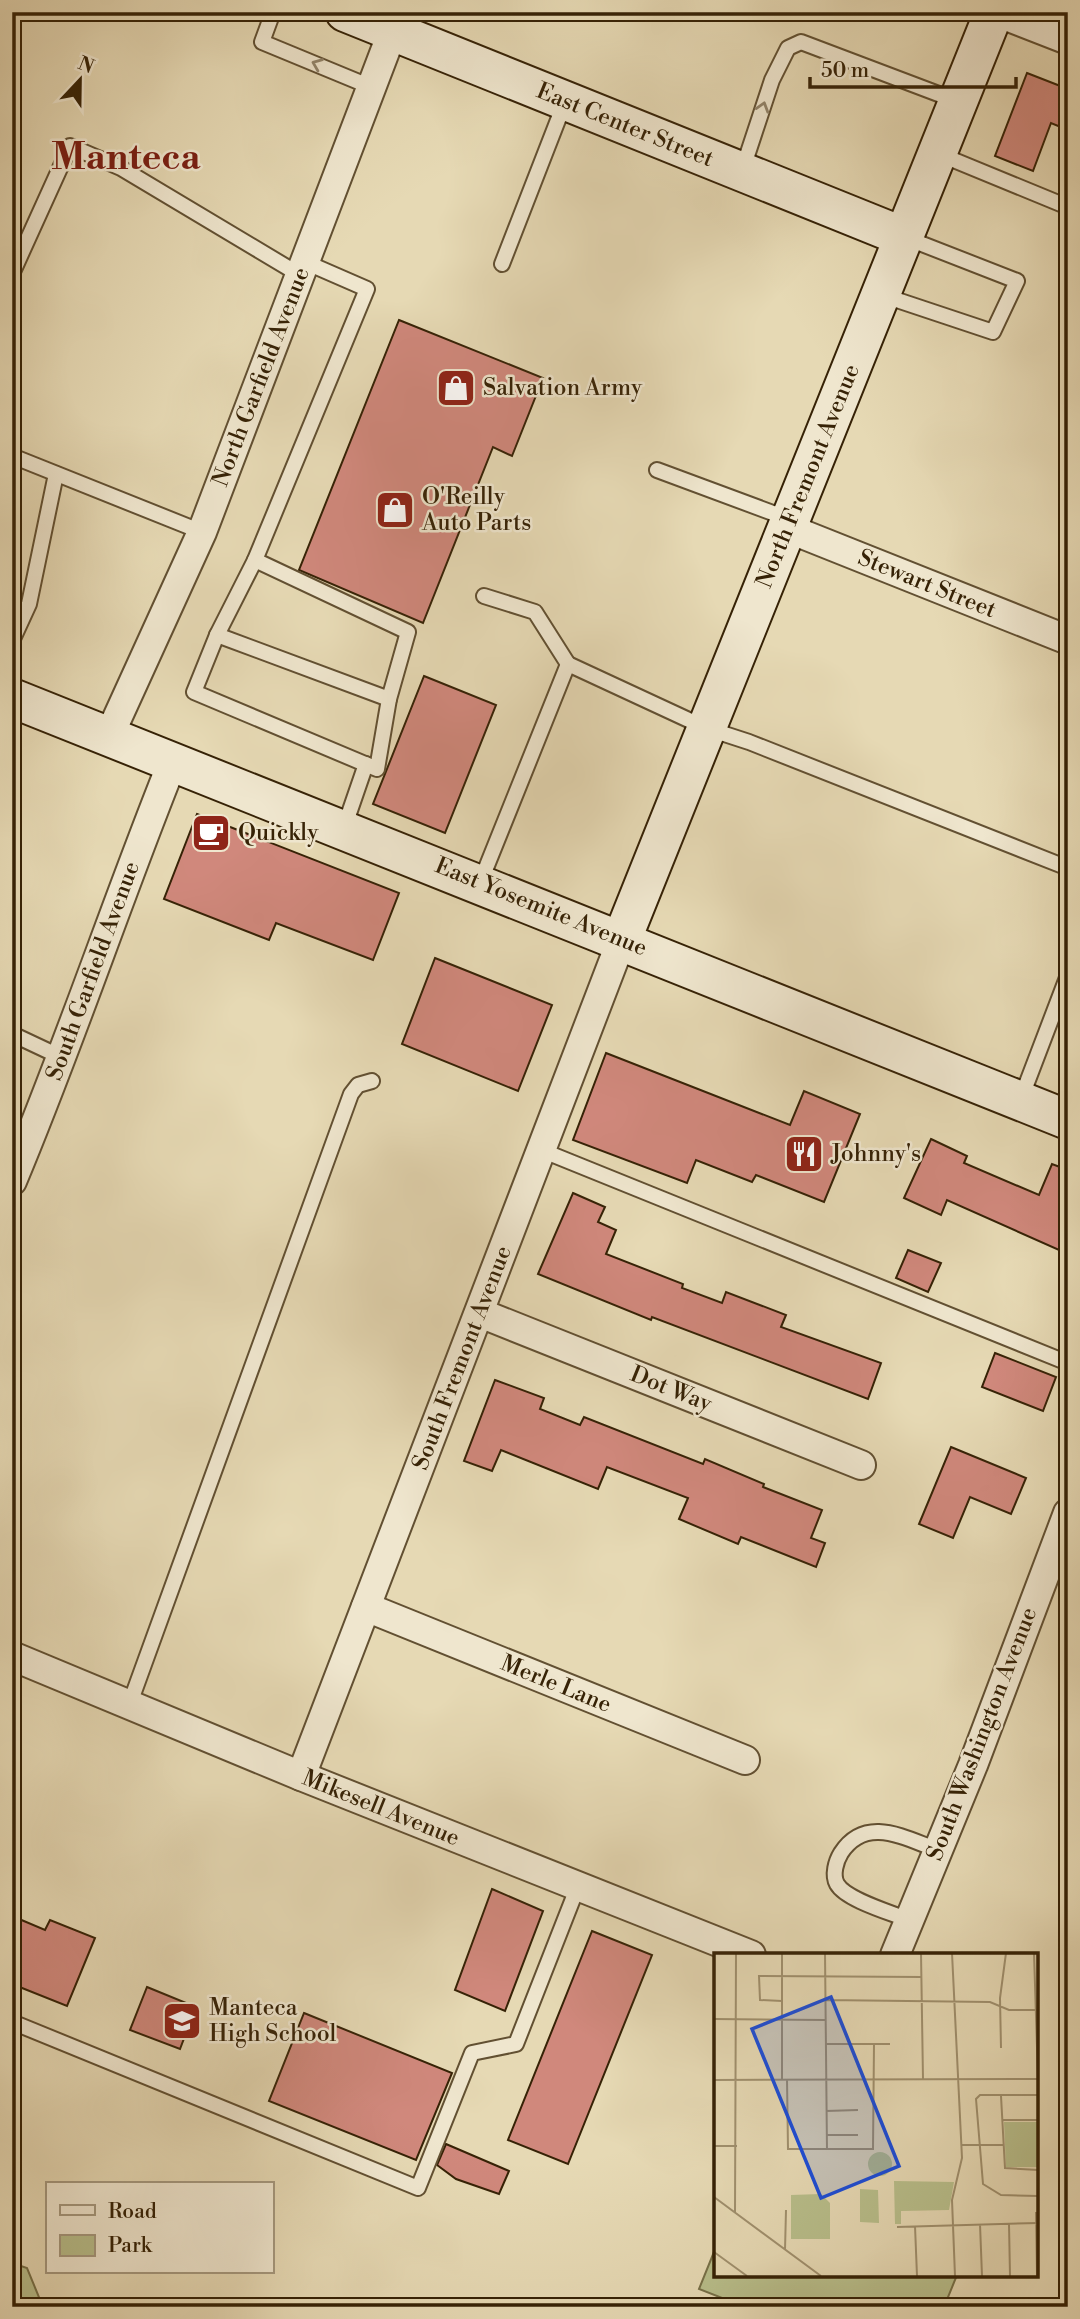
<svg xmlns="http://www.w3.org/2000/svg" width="1080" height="2319" font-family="'Libre Bodoni',serif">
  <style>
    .green { fill: #b8be8b; stroke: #777048; stroke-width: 2 }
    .building { fill: #d0887c; stroke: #362206; stroke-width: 2 }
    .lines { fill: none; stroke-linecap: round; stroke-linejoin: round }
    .lane-casing { stroke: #625032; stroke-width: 18 }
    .street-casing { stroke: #625032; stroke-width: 32 }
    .secondary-casing { stroke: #362206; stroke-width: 42 }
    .lane { stroke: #efe6ce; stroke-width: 14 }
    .street { stroke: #efe6ce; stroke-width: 28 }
    .secondary { stroke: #efe6ce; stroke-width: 38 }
    .oneway { stroke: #92846a }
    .labels { text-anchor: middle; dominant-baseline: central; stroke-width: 5; stroke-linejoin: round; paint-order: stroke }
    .street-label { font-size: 23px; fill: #362206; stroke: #efe6ce }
    .poi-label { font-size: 23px; fill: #362206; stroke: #efe6ce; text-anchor: start }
    .town-label { font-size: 37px; font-weight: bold; fill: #7a1f14; stroke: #efe6ce }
    .inset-road { fill: none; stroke: #a0906e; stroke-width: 2 }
    .view { fill: #1d4ed8; fill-opacity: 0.15; stroke: #1d4ed8; stroke-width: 3.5 }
    .inset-edge { fill: none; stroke: #362206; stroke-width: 3.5 }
  </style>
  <rect width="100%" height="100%" fill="#e6d9b4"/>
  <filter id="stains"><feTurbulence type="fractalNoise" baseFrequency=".00286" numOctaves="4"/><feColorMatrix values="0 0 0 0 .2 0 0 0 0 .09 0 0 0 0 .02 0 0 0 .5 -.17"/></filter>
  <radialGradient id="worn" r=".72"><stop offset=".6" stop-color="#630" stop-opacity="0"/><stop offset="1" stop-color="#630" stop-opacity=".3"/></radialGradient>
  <g class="green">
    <path d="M 716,2247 L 716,2275 L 957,2275 L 944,2307 L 745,2307 L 699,2289 Z"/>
    <path d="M 12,2263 L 27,2268 L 43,2307 L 12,2307 Z"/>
  </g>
  <g class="building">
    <path d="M 1027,73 L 1068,89 L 1068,130 L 1051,123 L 1033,171 L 995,156 Z"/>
    <path d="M 399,320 L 543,378 L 512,456 L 493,447 L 423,623 L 299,570 Z"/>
    <path d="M 424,676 L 496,705 L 445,833 L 373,804 Z"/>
    <path d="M 197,814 L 399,893 L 373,960 L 276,923 L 269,940 L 164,899 Z"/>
    <path d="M 435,958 L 552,1005 L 518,1091 L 402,1044 Z"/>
    <path d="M 606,1053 L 790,1125 L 804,1091 L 860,1114 L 824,1202 L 756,1175 L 752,1182 L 696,1160 L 687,1183 L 573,1140 Z"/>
    <path d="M 931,1139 L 967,1156 L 964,1163 L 1039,1195 L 1052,1164 L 1068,1170 L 1068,1254 L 947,1200 L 941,1215 L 904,1198 Z"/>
    <path d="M 573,1193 L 605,1207 L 598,1222 L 616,1230 L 606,1254 L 683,1284 L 682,1288 L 722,1303 L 726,1292 L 786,1315 L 781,1327 L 881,1363 L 868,1399 L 652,1317 L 651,1320 L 538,1274 Z"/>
    <path d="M 908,1250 L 941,1263 L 928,1292 L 896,1278 Z"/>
    <path d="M 995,1353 L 1056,1377 L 1043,1411 L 982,1387 Z"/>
    <path d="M 495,1380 L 544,1398 L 540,1409 L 580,1425 L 584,1417 L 703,1464 L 705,1459 L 764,1484 L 763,1487 L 822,1510 L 811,1538 L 825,1543 L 816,1567 L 741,1537 L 738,1544 L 679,1519 L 688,1498 L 607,1467 L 598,1489 L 501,1450 L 492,1471 L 464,1461 Z"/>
    <path d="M 951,1447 L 1026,1478 L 1011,1514 L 970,1497 L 953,1538 L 919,1524 Z"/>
    <path d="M 492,1889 L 543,1911 L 505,2011 L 455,1990 Z"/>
    <path d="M 12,1916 L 45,1930 L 50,1920 L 95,1938 L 67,2006 L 12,1984 Z"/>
    <path d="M 592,1931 L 652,1955 L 568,2164 L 508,2140 Z"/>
    <path d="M 147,1987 L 196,2007 L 180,2049 L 130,2030 Z"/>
    <path d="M 304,2013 L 452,2073 L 416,2160 L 269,2101 Z"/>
    <path d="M 446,2144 L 509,2171 L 499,2194 L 456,2179 L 437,2165 Z"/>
  </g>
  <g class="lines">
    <g class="lane-casing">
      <g id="lane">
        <path d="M 273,12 L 262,42 L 371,87"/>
        <path d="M 939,154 L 1068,207"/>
        <path d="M 742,171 L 772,80 L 788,48 L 801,42 L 957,101"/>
        <path d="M 502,264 L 565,102"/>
        <path d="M 12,274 L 70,146 L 121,168 L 300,275"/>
        <path d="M 882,295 L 993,332 L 1017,281 L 904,237"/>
        <path d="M 12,456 L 202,532"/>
        <path d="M 657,470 L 789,519"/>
        <path d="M 255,560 L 217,635 L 194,692 L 377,769 L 389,699"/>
        <path d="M 484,596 L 535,612 L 568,664"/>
        <path d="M 217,635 L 389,699 L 408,632 L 255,560 L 367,289 L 305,262"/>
        <path d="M 12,641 L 29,604 L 56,474"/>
        <path d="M 344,828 L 366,764"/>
        <path d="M 480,883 L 568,664 L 706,728 L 749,742 L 1068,868"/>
        <path d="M 12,1034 L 63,1058"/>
        <path d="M 1020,1101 L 1068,975"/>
        <path d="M 541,1150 L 1068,1363"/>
        <path d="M 130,1703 L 351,1094 L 358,1085 L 372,1081"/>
        <path d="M 909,1920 C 892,1913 846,1900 837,1884 C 832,1875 836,1861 841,1853 C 866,1815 904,1838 938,1850"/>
        <path d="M 12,2022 L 418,2188 L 472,2053 L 516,2044 L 578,1886"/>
      </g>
    </g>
    <g class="street-casing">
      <g id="street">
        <path d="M 996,12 L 1068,40"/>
        <path d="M 787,528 L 1068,640"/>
        <path d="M 109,736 L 202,532 L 400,12"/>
        <path d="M 12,1181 C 70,1043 117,900 173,761"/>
        <path d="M 480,1313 L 861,1465"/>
        <path d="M 366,1607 L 745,1760"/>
        <path d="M 12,1656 L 301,1776 L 751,1955"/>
        <path d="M 301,1776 L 622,939"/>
        <path d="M 895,1955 L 973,1765 L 1068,1513"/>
      </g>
    </g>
    <g class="secondary-casing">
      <g id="secondary">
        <path d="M 345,12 L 904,237"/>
        <path d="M 12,698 L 1068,1120"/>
        <path d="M 622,939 L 994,12"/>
      </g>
    </g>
    <use href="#lane" class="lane"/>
    <use href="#street" class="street"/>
    <use href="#secondary" class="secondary"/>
  </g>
  <defs><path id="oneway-chevron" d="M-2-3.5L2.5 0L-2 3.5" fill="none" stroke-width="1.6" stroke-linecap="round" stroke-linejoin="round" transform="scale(1.75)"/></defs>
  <g class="oneway">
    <use href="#oneway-chevron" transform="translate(317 64) rotate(-158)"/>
    <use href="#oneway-chevron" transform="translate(763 107) rotate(-73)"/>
  </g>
  <defs>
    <g id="shop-square" transform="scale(2.0125)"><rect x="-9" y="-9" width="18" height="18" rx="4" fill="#8f2418" stroke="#efe6ce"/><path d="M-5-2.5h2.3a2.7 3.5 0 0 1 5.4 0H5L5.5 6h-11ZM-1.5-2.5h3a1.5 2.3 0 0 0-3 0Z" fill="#fff"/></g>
    <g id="cafe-square" transform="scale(2.0125)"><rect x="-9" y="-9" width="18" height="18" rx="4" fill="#8f2418" stroke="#efe6ce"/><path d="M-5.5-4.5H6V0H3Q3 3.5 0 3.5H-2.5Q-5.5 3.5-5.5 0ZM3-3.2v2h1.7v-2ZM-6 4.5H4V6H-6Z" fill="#fff"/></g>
    <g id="restaurant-square" transform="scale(2.0125)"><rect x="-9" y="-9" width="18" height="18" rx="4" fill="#8f2418" stroke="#efe6ce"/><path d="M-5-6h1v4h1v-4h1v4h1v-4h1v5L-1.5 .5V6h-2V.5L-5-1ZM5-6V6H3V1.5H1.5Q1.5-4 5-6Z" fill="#fff"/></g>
    <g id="school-square" transform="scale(2.0125)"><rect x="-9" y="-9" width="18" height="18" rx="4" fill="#8f2418" stroke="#efe6ce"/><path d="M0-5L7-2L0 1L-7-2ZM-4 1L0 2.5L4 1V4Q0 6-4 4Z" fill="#fff"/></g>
  </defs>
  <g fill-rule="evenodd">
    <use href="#shop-square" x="456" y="388"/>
    <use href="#shop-square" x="395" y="510"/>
    <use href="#cafe-square" x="211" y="833"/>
    <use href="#restaurant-square" x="804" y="1154"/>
    <use href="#school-square" x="182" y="2021"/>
  </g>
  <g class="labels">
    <g class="street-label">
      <text transform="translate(625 125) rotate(22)">East Center Street</text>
      <text transform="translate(261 377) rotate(-69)">North Garfield Avenue</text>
      <text transform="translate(808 476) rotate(-68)">North Fremont Avenue</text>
      <text transform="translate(927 584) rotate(22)">Stewart Street</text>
      <text transform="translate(541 907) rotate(22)">East Yosemite Avenue</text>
      <text transform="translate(93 971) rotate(-70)">South Garfield Avenue</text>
      <text transform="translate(462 1358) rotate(-69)">South Fremont Avenue</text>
      <text transform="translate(671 1389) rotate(22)">Dot Way</text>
      <text transform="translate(556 1684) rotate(22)">Merle Lane</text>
      <text transform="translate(982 1734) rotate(-69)">South Washington Avenue</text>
      <text transform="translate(381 1808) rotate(22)">Mikesell Avenue</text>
    </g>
    <g class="poi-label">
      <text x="483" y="388">Salvation Army</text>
      <text x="422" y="497">O'Reilly<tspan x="422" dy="26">Auto Parts</tspan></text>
      <text x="238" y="833">Quickly</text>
      <text x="831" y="1154">Johnny's</text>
      <text x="209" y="2008">Manteca<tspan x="209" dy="26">High School</tspan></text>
    </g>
    <g class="town-label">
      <text x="126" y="158">Manteca</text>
    </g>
  </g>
  <g transform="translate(714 1953)">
    <rect width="324" height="324" fill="#e6d9b4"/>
    <path d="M 290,169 L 324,169 L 324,214 L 292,214 ZM154 211a12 12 0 1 1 24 0a12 12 0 1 1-24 0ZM 180,228 L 240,229 L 235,257 L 187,258 L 187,271 L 181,271 ZM 146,236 L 164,237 L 165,270 L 146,269 ZM 107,241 L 116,250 L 116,286 L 77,286 L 77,242 Z" fill="#b8be8b"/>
    <path class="inset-road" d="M 111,0 L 113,197M 207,0 L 209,126M 238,0 L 248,205 L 238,247 L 241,323M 320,0 L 324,126M 111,47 L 276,49 L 295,57 L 324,57M 68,48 L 46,47 L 45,23 L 208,24M 0,66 L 111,67M 111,91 L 176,91M 287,95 L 286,45 L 292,0M 68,126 L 68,0M 73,126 L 74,196 L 159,196 L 160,91M 0,127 L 324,126M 324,142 L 266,142 L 262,146 L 269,231 L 287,242 L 324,243M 287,143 L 291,215 L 324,217M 112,158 L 144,157M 288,167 L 324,167M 112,182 L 144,182M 248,192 L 289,192M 0,193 L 23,193M 0,244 L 107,323M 322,259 L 323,323M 21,260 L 22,0M 266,271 L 268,323M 295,271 L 296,323M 201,273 L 203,323M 183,274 L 324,270M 71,297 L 72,257M 0,299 L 33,323"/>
    <path class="view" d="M 117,44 L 185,213 L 107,245 L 38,76 Z"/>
    <rect width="324" height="324" class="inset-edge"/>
  </g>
  <rect width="1080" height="2319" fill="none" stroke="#e6d9b4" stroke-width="42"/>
  <rect x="14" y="14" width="1052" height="2291" fill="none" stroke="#362206" stroke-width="3.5"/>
  <rect x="21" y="21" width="1038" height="2277" fill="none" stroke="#362206" stroke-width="2"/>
  <rect x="46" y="2182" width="228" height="91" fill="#efe6ce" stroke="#a5987e" stroke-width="2"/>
  <rect x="60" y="2205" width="35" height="10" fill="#efe6ce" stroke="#a5987e" stroke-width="2"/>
  <text x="108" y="2218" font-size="21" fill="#362206">Road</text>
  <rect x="60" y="2235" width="35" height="21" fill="#b8be8b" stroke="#a5987e" stroke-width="2"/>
  <text x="108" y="2252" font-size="21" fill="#362206">Park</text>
  <g transform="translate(80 80) rotate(22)" stroke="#efe6ce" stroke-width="5" paint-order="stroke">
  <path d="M0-5L12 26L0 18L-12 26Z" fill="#362206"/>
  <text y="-10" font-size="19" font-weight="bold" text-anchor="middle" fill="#362206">N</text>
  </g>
  <path d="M810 77v10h206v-10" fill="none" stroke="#362206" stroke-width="3.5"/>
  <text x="821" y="77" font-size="21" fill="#362206" stroke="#efe6ce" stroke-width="5" paint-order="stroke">50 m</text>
  <rect width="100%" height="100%" filter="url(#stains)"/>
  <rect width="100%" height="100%" fill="url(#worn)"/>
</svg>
